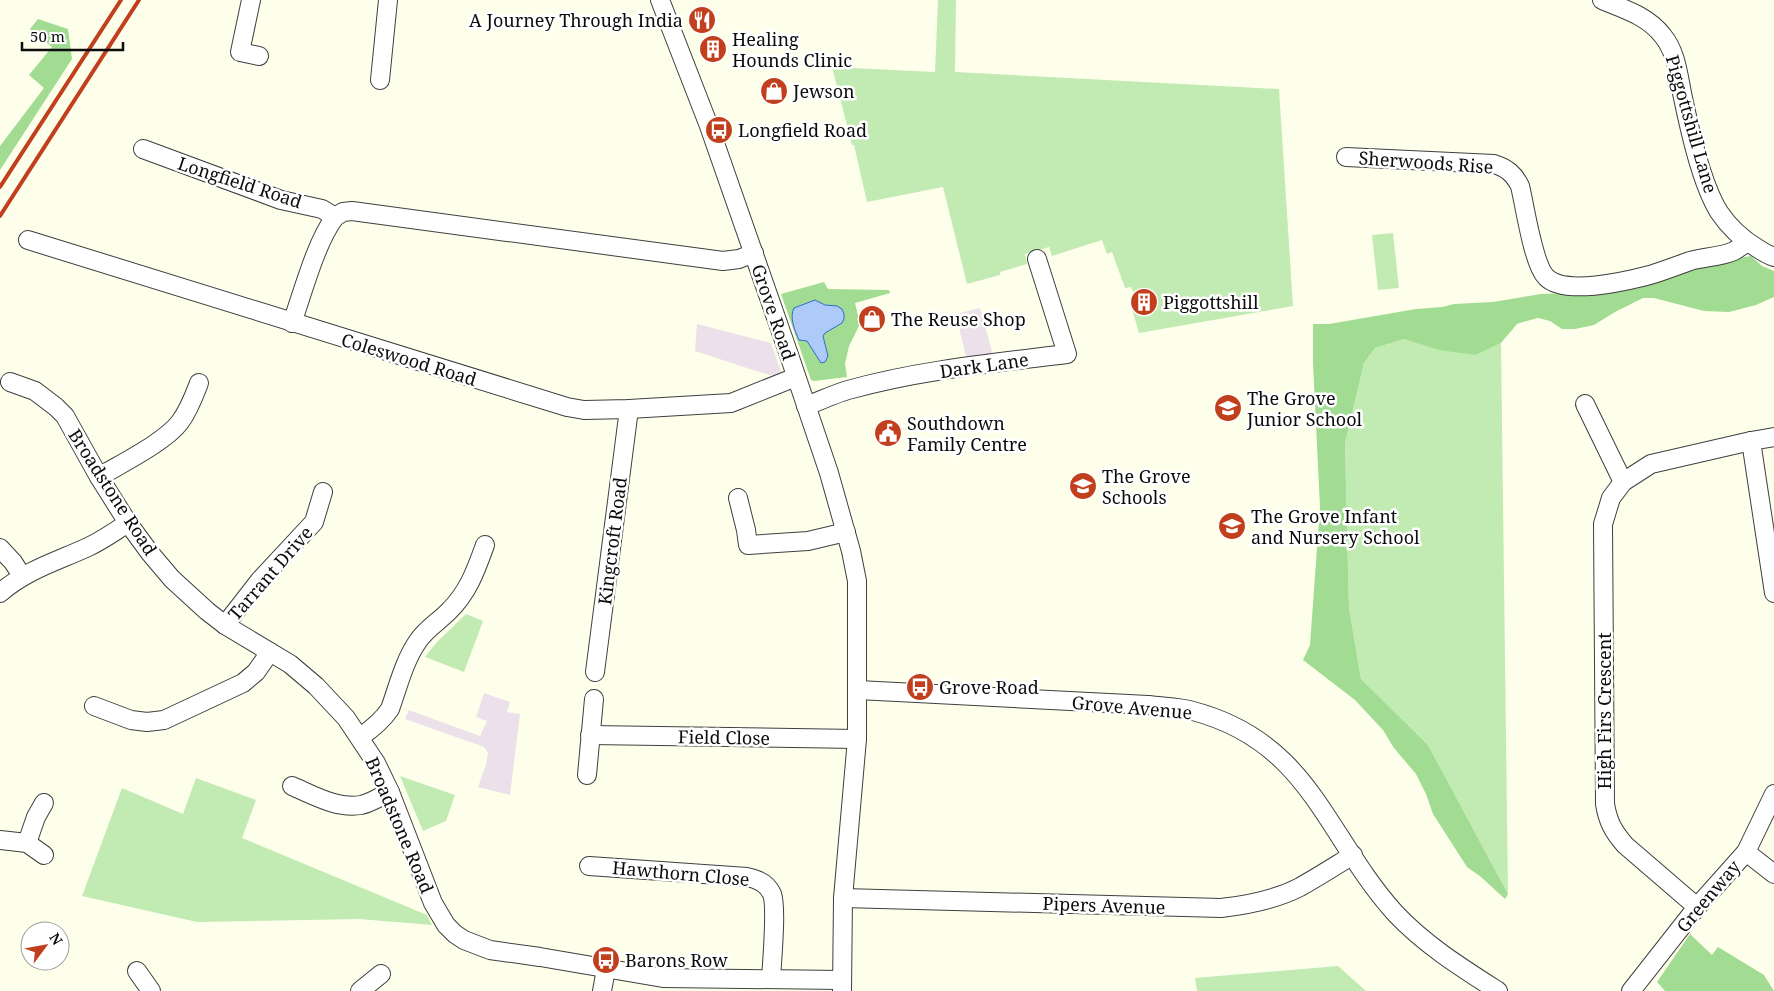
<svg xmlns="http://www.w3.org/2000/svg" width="1774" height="991" font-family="'Noto Serif',serif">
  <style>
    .industrial { fill: #ece0ea }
    .green { fill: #c2ebb4 }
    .forest { fill: #a1dc92 }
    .water { fill: #aecaf9; stroke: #316ad3 }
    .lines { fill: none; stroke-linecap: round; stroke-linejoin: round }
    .minor-casing { stroke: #3f3f3f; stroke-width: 20 }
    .minor { stroke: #fff; stroke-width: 18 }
    .rail { stroke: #c23f1e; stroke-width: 4 }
    .labels { text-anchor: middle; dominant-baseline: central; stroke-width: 5; stroke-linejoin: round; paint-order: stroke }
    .poi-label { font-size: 18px; fill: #0c0c0c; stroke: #fff; text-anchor: start }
    .street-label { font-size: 18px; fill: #0c0c0c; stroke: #fff }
  </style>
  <rect width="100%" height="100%" fill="#feffeb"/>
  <g class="industrial">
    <path d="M 980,308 L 993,355 L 966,357 L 956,314 Z"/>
    <path d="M 697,324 L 771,343 L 783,377 L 769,375 L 695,351 Z"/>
    <path d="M 484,693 L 510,702 L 507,712 L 520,714 L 510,795 L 478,787 L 486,765 L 488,753 L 484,747 L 405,719 L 409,710 L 480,736 L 487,721 L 476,717 Z"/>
  </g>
  <g class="green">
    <path d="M 938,0 L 956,0 L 955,72 L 1279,89 L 1293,306 L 1139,333 L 1132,309 L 1139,306 L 1131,287 L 1125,288 L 1112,252 L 1107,254 L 1102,240 L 1052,256 L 1049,247 L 1025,254 L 1027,264 L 1000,272 L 1000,275 L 967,284 L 943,187 L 867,202 L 854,145 L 852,145 L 832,67 L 935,72 Z"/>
    <path d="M 1393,233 L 1399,288 L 1378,290 L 1372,235 Z"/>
    <path d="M 1404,339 L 1476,355 L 1501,343 L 1508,894 L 1428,745 L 1361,679 L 1349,608 L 1345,443 L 1364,363 L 1375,348 Z"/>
    <path d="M 466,614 L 483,621 L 464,672 L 425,657 L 437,642 Z"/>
    <path d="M 400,776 L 455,795 L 446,821 L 423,831 Z"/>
    <path d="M 196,778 L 256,800 L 242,838 L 427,915 L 432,925 L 359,919 L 197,922 L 82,896 L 122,788 L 183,814 Z"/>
    <path d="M 1338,966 L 1366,991 L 1197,991 L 1195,978 Z"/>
  </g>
  <g class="forest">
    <path d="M 38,19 L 68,29 L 72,59 L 0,170 L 0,146 L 44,88 L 29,75 L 52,47 L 30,29 Z"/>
    <path d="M 1751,256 L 1762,266 L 1774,271 L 1774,297 L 1756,305 L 1729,312 L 1704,311 L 1654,298 L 1643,298 L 1615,312 L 1594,325 L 1575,329 L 1562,329 L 1550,321 L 1538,318 L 1523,322 L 1517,324 L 1501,343 L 1476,355 L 1439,350 L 1404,339 L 1375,348 L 1364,363 L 1345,443 L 1349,608 L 1361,679 L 1428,745 L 1508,894 L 1505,899 L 1481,877 L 1467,867 L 1433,814 L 1426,794 L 1416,774 L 1394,748 L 1383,730 L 1355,700 L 1303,660 L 1310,645 L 1320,507 L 1313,363 L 1313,324 L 1329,324 L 1416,309 L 1442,307 L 1454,304 L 1493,302 L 1541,294 L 1571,293 L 1726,260 Z"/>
    <path d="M 824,282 L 828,289 L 889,290 L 890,293 L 855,303 L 860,324 L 849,346 L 845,364 L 847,377 L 814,381 L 811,380 L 781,294 Z"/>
    <path d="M 1690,934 L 1712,955 L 1718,947 L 1764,975 L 1774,991 L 1665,991 L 1657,982 Z"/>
  </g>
  <path class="water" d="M 815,300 L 825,305 L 837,306 L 842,309 L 844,314 L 844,319 L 842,323 L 825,333 L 823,336 L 828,356 L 825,362 L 821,363 L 807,341 L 799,340 C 795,331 789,317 794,308 Z"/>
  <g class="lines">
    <g class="minor-casing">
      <g id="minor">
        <path d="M 251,0 L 240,52 L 259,56"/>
        <path d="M 660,0 L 709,126 L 787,349 L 829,473 L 851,551 L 857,581 L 857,739 L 843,898 L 842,991"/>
        <path d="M 1602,0 C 1624,9 1648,16 1663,36 C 1676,52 1678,73 1682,93 C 1689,127 1701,183 1719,212 C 1729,227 1742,239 1757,248 C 1763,252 1768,255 1774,257"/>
        <path d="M 380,80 L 388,0"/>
        <path d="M 143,149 L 281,200 L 322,209 L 335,217 L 343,212 L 352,211 L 723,261 L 739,259 L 754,253"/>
        <path d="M 1346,157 L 1494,164 C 1507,168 1514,174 1520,186 C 1525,206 1533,264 1546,277 C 1564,296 1627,281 1650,275 C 1663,271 1676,266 1690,261 C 1704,257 1721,257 1734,251 C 1739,248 1743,245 1747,242"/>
        <path d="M 28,240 L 567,407 L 584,410 L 629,409 L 731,403 L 796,377"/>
        <path d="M 292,323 C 303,292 316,242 335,217"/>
        <path d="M 10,382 L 35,391 L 56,407 L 65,416 L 99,477 L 128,523 L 150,553 L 172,579 L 207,611 L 225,625 L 290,664 L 316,686 L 346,718 L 376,763 L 390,792 L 433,903 L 446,925 L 455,934 L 464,940 L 490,950 L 540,957 L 663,978 L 842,980"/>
        <path d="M 1585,404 L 1623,482"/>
        <path d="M 806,406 C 820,401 834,394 848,390 C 919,370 994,363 1067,354 L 1037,259"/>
        <path d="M 1751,441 L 1774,593"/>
        <path d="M 99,477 C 122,463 165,442 180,422 C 189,410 194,396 199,383"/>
        <path d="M 738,498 L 746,530 L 748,545 L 808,541 L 846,532"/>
        <path d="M 0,548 L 13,562 L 22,576"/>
        <path d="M 0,593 C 26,570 58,561 88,547 C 103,540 115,531 128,523"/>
        <path d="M 225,625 L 260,580 L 314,522 L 323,492"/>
        <path d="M 595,672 L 629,409"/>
        <path d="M 858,690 L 1148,705 C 1163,707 1179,707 1193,711 C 1310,742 1325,835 1395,913 C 1425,945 1462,968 1498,991"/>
        <path d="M 94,706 L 131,720 L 147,722 L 164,720 L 243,683 L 256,672 L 270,652"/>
        <path d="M 590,735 L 857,739"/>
        <path d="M 360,737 C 372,729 382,721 390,709 C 398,687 404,661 418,641 C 426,629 438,622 448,612 C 468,593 476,570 485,545"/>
        <path d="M 587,775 L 594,699"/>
        <path d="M 292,786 C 313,795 337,809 361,805 C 371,803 381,796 390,792"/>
        <path d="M 0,840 L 27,843 L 44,855"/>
        <path d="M 27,843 L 36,817 L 44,803"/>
        <path d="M 1746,852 L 1774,874"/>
        <path d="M 589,866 L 747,877 C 758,879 767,883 772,894 C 777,907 772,961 771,979"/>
        <path d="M 843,898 L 1221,908 C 1248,905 1275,900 1300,887 C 1318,877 1335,866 1353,855"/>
        <path d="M 1697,907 L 1625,845 C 1613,831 1608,822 1605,804 L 1603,524 L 1611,498 L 1623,482 L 1651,464 L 1751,441 L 1774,437"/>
        <path d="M 137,971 L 151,991"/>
        <path d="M 360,991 L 381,974"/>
        <path d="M 602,991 L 606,969"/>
        <path d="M 1631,991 L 1697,907 L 1746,852 L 1774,794"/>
      </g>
    </g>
    <use href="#minor" class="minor"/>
    <g class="rail">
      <path d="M 0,187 L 121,0"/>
      <path d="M 0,216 L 139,0"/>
    </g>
  </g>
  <defs>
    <g id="restaurant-disc" transform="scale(1.4375)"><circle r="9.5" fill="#c23f1e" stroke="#fff"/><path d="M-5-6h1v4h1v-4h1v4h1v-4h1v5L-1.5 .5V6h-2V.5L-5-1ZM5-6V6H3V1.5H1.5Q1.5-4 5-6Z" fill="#fff"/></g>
    <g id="building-disc" transform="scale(1.4375)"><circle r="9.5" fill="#c23f1e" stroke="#fff"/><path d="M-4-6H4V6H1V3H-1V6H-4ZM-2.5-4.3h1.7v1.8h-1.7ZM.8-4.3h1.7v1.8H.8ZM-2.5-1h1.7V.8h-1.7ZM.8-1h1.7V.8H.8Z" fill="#fff"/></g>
    <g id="shop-disc" transform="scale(1.4375)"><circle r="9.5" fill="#c23f1e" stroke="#fff"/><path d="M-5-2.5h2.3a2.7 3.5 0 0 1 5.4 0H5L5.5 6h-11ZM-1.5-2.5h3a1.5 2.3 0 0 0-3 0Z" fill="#fff"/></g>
    <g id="bus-disc" transform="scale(1.4375)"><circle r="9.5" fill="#c23f1e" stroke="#fff"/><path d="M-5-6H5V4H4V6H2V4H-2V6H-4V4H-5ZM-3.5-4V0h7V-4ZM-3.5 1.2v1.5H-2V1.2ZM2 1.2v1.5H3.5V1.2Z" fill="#fff"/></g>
    <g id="school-disc" transform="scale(1.4375)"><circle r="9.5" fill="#c23f1e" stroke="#fff"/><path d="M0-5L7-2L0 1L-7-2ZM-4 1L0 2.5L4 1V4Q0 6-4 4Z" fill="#fff"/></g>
    <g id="civic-disc" transform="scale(1.4375)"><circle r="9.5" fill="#c23f1e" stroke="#fff"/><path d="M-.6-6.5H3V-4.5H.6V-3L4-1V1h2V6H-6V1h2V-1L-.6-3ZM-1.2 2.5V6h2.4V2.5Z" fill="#fff"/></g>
  </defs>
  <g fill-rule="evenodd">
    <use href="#restaurant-disc" x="702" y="20"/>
    <use href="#building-disc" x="713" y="49"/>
    <use href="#shop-disc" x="774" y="91"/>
    <use href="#bus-disc" x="719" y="130"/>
    <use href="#building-disc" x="1144" y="302"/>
    <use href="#shop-disc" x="872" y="319"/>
    <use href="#school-disc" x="1228" y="408"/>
    <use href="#civic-disc" x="888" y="433"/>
    <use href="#school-disc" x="1083" y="486"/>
    <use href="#school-disc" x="1232" y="526"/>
    <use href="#bus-disc" x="920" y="687"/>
    <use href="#bus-disc" x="606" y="960"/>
  </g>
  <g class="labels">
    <g class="poi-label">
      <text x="683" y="20" text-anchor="end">A Journey Through India</text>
      <text x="732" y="39">Healing<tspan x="732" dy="21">Hounds Clinic</tspan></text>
      <text x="793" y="91">Jewson</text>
      <text x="738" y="130">Longfield Road</text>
      <text x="1163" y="302">Piggottshill</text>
      <text x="891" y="319">The Reuse Shop</text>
      <text x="1247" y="398">The Grove<tspan x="1247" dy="21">Junior School</tspan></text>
      <text x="907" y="423">Southdown<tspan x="907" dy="21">Family Centre</tspan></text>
      <text x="1102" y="476">The Grove<tspan x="1102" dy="21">Schools</tspan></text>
      <text x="1251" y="516">The Grove Infant<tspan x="1251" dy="21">and Nursery School</tspan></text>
      <text x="939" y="687">Grove Road</text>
      <text x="625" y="960">Barons Row</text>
    </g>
    <g class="street-label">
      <text transform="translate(1692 124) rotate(74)">Piggottshill Lane</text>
      <text transform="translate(1426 162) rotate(4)">Sherwoods Rise</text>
      <text transform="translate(240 182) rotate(18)">Longfield Road</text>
      <text transform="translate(774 312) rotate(71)">Grove Road</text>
      <text transform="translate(409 359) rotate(17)">Coleswood Road</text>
      <text transform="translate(984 365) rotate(-8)">Dark Lane</text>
      <text transform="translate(113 492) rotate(57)">Broadstone Road</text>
      <text transform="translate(612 541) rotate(-83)">Kingcroft Road</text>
      <text transform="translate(270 573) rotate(-49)">Tarrant Drive</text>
      <text transform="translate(1132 707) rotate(5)">Grove Avenue</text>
      <text transform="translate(1604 711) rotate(-90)">High Firs Crescent</text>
      <text transform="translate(724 737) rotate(1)">Field Close</text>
      <text transform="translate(400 825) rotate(67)">Broadstone Road</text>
      <text transform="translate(681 873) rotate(5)">Hawthorn Close</text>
      <text transform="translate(1708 896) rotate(-50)">Greenway</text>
      <text transform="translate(1104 905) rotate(2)">Pipers Avenue</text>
    </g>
  </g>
  <g transform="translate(45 946) rotate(58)"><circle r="24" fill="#ffffff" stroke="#9e9e9e"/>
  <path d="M0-4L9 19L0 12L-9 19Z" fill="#c23f1e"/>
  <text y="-8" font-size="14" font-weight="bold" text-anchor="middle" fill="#0c0c0c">N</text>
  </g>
  <path d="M22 42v8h101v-8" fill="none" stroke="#0c0c0c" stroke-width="2.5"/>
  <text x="30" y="42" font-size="15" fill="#0c0c0c" stroke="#ffffff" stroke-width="4" paint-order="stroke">50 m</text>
</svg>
